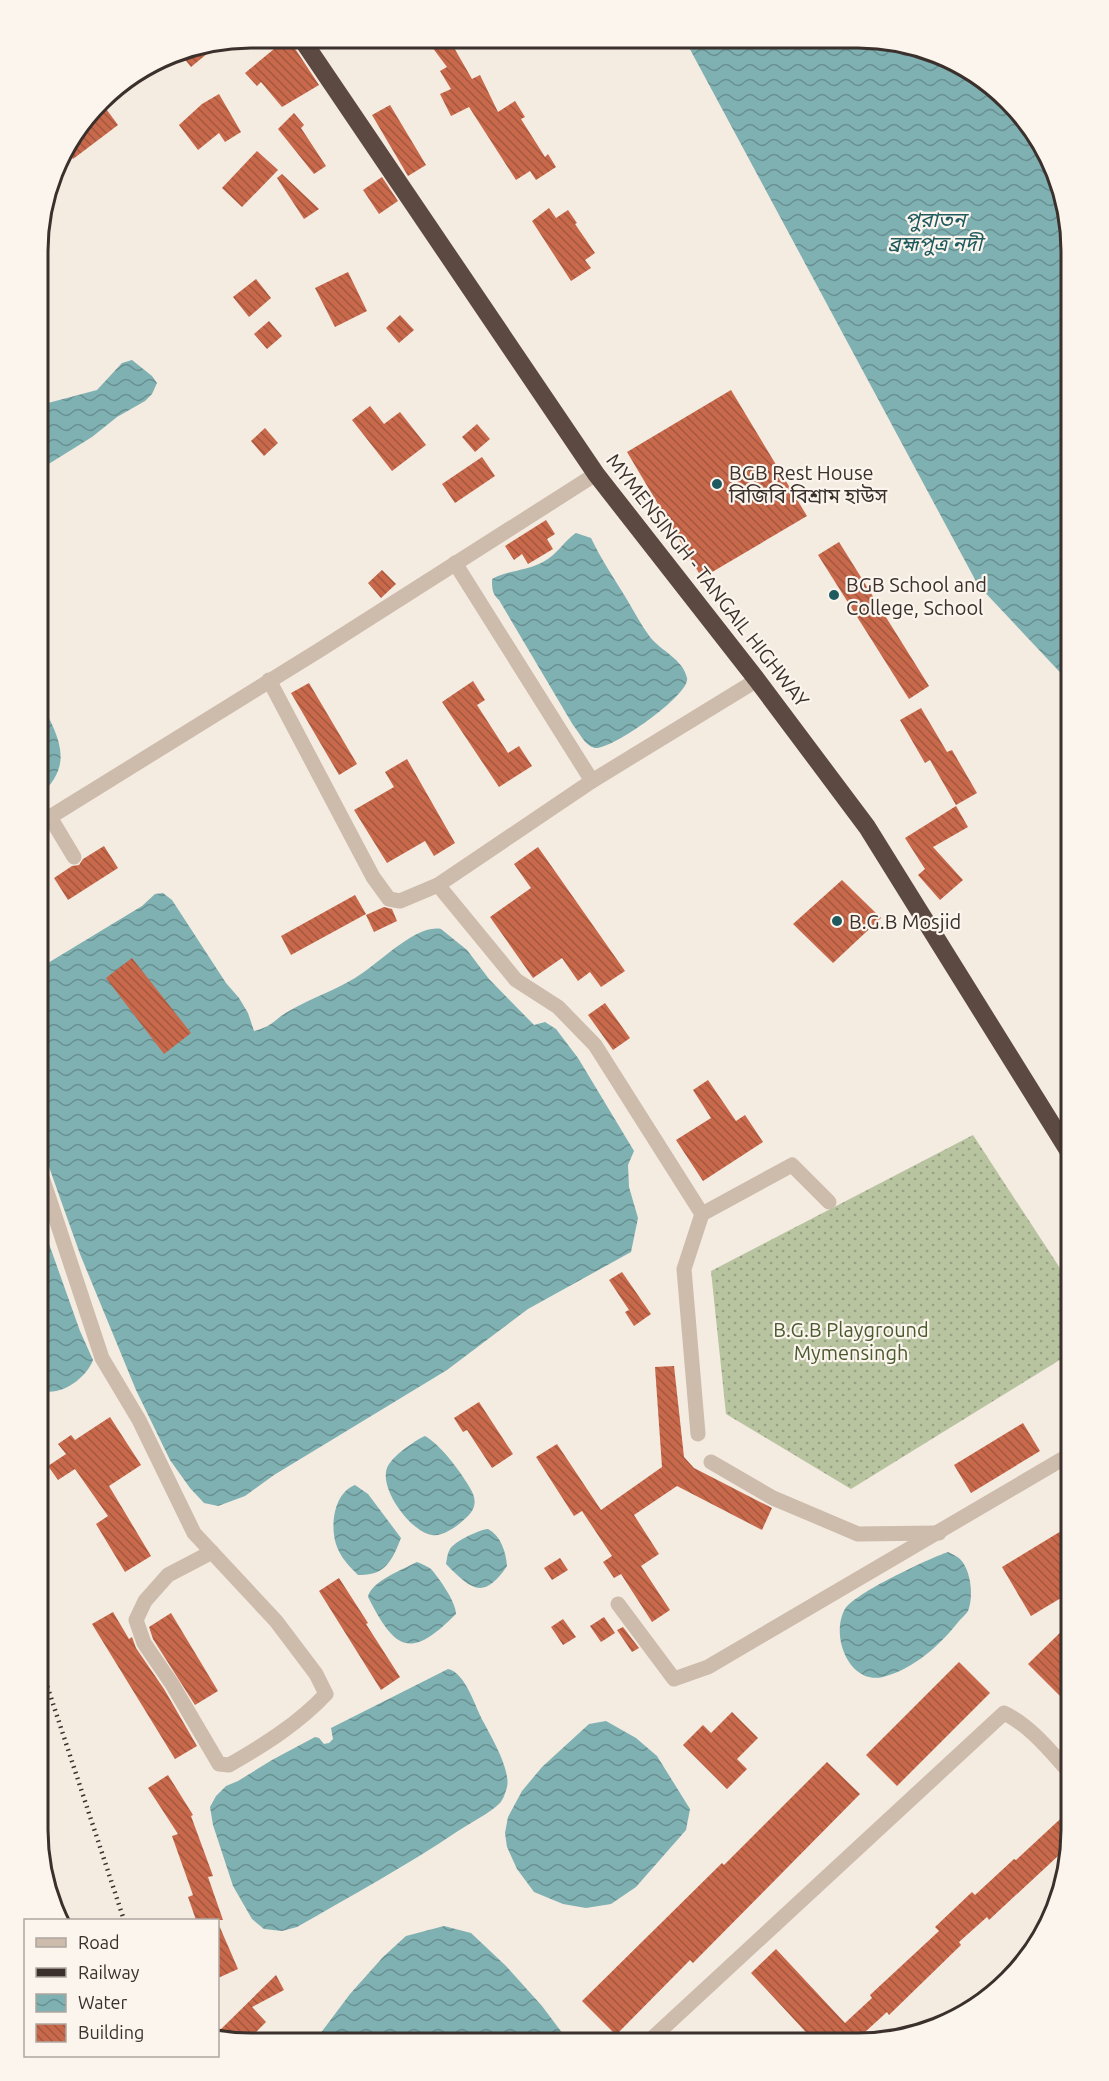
<svg xmlns="http://www.w3.org/2000/svg" width="1109" height="2081" font-family="Ubuntu,'Noto Sans Bengali',sans-serif">
  <style>
    .grass { fill: url(#grass-dots) }
    .water { fill: url(#water-waves) }
    .building { fill: url(#building-back-hatch) }
    .lines { fill: none; stroke-linecap: round; stroke-linejoin: round }
    .minor { stroke: #cdbbac; stroke-width: 15 }
    .highway { stroke: #5c4a42; stroke-width: 18 }
    .rail { stroke: #3b302b; stroke-width: 4.5; stroke-dasharray: 1.5 4.5; stroke-linecap: butt }
    .poi-dot { fill: #1f5a5e; stroke: #fbf5ee; stroke-width: 2 }
    .labels { text-anchor: middle; dominant-baseline: central; stroke-width: 4.5; stroke-linejoin: round; paint-order: stroke }
    .poi-label { font-size: 20px; fill: #3b302b; stroke: #fbf5ee; text-anchor: start }
    .street-label { font-size: 20px; fill: #3b302b; stroke: #fbf5ee }
    .park-label { font-size: 20px; fill: #4a5a2e; stroke: #fbf5ee }
    .water-label { font-size: 21px; font-style: italic; fill: #1f5a5e; stroke: #fbf5ee }
    .rim { fill: none; stroke: #3b302b; stroke-width: 3 }
  </style>
  <defs>
    <pattern id="grass-dots" width="8" height="8" patternUnits="userSpaceOnUse" patternTransform="scale(1.5)"><rect width="8" height="8" fill="#b8c4a0"/><path d="M2 2h.1M6 6h.1" fill="none" stroke="#97a083" stroke-width="1.8" stroke-linecap="round"/></pattern>
    <pattern id="water-waves" width="16" height="10" patternUnits="userSpaceOnUse" patternTransform="scale(1.5)"><rect width="16" height="10" fill="#7fb0b2"/><path d="M0 5q4-4 8 0t8 0" fill="none" stroke="#699091"/></pattern>
    <pattern id="building-back-hatch" width="6" height="6" patternUnits="userSpaceOnUse" patternTransform="scale(1.5)"><rect width="6" height="6" fill="#c8694b"/><path d="M-1 5l2 2M0 0l6 6M5-1l2 2" fill="none" stroke="#a4573f"/></pattern>
  </defs>
  <rect width="100%" height="100%" fill="#f4ebe1"/>
  <path class="grass" d="M 973,1135 L 1071,1285 L 1071,1353 L 851,1489 L 726,1414 L 711,1271 Z"/>
  <g class="water">
    <path d="M 685,40 L 900,42 L 999,90 L 1060,182 L 1071,251 L 1071,684 L 978,585 Z"/>
    <path d="M 132,360 L 152,376 L 157,383 L 152,394 L 145,401 L 117,417 L 92,437 L 39,470 L 39,409 L 48,403 L 97,390 L 122,363 Z"/>
    <path d="M 576,533 L 591,538 C 601,559 614,578 626,598 C 634,611 641,625 650,637 C 661,651 683,659 687,678 C 691,694 612,750 595,748 C 585,746 579,732 573,725 L 499,600 C 492,594 492,588 492,579 C 508,570 527,571 543,562 C 557,555 563,542 576,533 Z"/>
    <path d="M 39,698 C 57,735 77,763 39,796 Z"/>
    <path d="M 163,893 L 172,900 L 226,983 L 239,998 L 248,1013 L 254,1031 C 274,1026 273,1020 289,1011 C 311,998 334,991 355,978 C 378,965 415,924 441,929 L 467,950 L 489,979 L 534,1025 L 545,1022 L 556,1029 L 578,1058 L 634,1151 L 628,1165 L 629,1187 L 638,1218 L 631,1252 L 528,1309 L 447,1370 L 274,1475 L 245,1496 L 218,1506 L 204,1503 L 190,1488 L 170,1460 L 136,1390 L 80,1254 L 38,1136 L 38,969 L 142,906 L 155,894 Z"/>
    <path d="M 38,1213 L 80,1331 L 93,1360 C 86,1379 58,1399 38,1389 Z"/>
    <path d="M 425,1436 C 440,1444 461,1472 470,1488 C 476,1498 477,1507 468,1516 C 460,1524 444,1537 432,1535 C 411,1532 379,1489 387,1468 C 391,1457 414,1441 425,1436 Z"/>
    <path d="M 355,1485 L 368,1494 L 401,1538 C 392,1561 385,1576 358,1575 C 349,1566 340,1557 336,1544 C 330,1525 334,1493 355,1485 Z"/>
    <path d="M 488,1529 C 501,1536 506,1552 507,1566 C 483,1602 470,1588 446,1564 C 447,1559 447,1554 450,1549 C 454,1542 478,1530 488,1529 Z"/>
    <path d="M 948,1552 C 952,1554 957,1556 960,1559 C 971,1570 974,1597 968,1611 C 966,1614 962,1618 959,1621 C 940,1645 914,1669 883,1677 C 849,1685 830,1635 845,1609 C 855,1593 928,1559 948,1552 Z"/>
    <path d="M 417,1562 C 422,1564 427,1566 431,1569 C 439,1578 456,1602 456,1614 C 411,1659 396,1652 368,1597 C 371,1581 404,1569 417,1562 Z"/>
    <path d="M 448,1669 C 466,1673 475,1707 484,1723 C 492,1738 511,1771 507,1787 C 506,1791 503,1800 500,1803 C 490,1813 470,1823 458,1831 C 406,1866 351,1896 297,1927 L 282,1931 L 264,1929 L 252,1919 L 233,1886 L 213,1825 L 210,1807 L 216,1796 L 226,1786 L 238,1781 L 272,1760 L 315,1737 L 319,1738 L 324,1744 L 329,1743 L 333,1739 L 331,1728 Z"/>
    <path d="M 606,1721 L 636,1738 L 657,1756 L 690,1809 L 686,1830 L 636,1887 L 611,1904 L 586,1908 L 563,1904 L 534,1892 L 517,1869 L 507,1847 L 505,1833 L 508,1817 L 522,1791 L 542,1767 L 589,1724 Z"/>
    <path d="M 444,1926 L 471,1933 L 506,1966 L 542,2006 L 563,2034 L 561,2043 L 314,2042 L 350,1994 L 383,1957 L 406,1936 Z"/>
  </g>
  <g class="building">
    <path d="M 265,38 L 289,38 L 292,44 L 319,85 L 282,107 L 261,82 L 257,86 L 245,73 L 274,49 Z"/>
    <path d="M 426,39 L 449,39 L 472,79 L 480,75 L 498,112 L 515,101 L 525,117 L 521,119 L 545,157 L 548,154 L 556,167 L 536,180 L 530,171 L 516,180 L 469,107 L 451,116 L 440,94 L 451,89 L 440,71 L 447,67 Z"/>
    <path d="M 219,44 L 191,67 L 179,52 L 195,49 Z"/>
    <path d="M 219,94 L 241,132 L 225,142 L 219,133 L 198,150 L 179,125 L 202,104 Z"/>
    <path d="M 101,102 L 118,125 L 73,159 L 65,149 Z"/>
    <path d="M 390,105 L 426,165 L 408,176 L 372,115 Z"/>
    <path d="M 294,113 L 304,125 L 301,128 L 326,166 L 314,174 L 278,129 Z"/>
    <path d="M 257,151 L 278,170 L 242,207 L 222,188 Z"/>
    <path d="M 282,174 L 319,209 L 304,219 L 277,178 Z"/>
    <path d="M 382,177 L 398,201 L 379,214 L 363,190 Z"/>
    <path d="M 549,208 L 556,218 L 568,210 L 577,223 L 575,224 L 595,253 L 585,260 L 591,268 L 571,281 L 532,221 Z"/>
    <path d="M 348,272 L 367,311 L 335,327 L 315,288 Z"/>
    <path d="M 256,279 L 271,298 L 249,317 L 233,297 Z"/>
    <path d="M 400,315 L 414,330 L 399,343 L 386,328 Z"/>
    <path d="M 269,321 L 282,336 L 267,349 L 254,334 Z"/>
    <path d="M 731,390 L 807,516 L 702,578 L 627,452 Z"/>
    <path d="M 370,406 L 384,424 L 400,412 L 426,445 L 392,471 L 352,420 Z"/>
    <path d="M 477,424 L 490,439 L 475,452 L 462,437 Z"/>
    <path d="M 265,428 L 278,443 L 264,456 L 251,441 Z"/>
    <path d="M 482,457 L 495,476 L 455,503 L 442,484 Z"/>
    <path d="M 546,520 L 555,534 L 547,539 L 553,549 L 528,564 L 522,554 L 514,560 L 505,546 Z"/>
    <path d="M 839,542 L 929,686 L 909,699 L 818,555 Z"/>
    <path d="M 382,570 L 396,584 L 381,598 L 368,583 Z"/>
    <path d="M 473,681 L 485,700 L 477,705 L 508,753 L 519,746 L 532,766 L 499,787 L 442,702 Z"/>
    <path d="M 309,683 L 357,764 L 339,775 L 291,693 Z"/>
    <path d="M 921,708 L 947,752 L 952,750 L 977,793 L 956,805 L 930,760 L 925,763 L 900,720 Z"/>
    <path d="M 407,759 L 455,843 L 434,856 L 425,841 L 387,863 L 354,810 L 394,787 L 385,772 Z"/>
    <path d="M 956,806 L 968,827 L 933,847 L 963,880 L 940,900 L 918,875 L 925,869 L 905,838 Z"/>
    <path d="M 104,846 L 118,868 L 68,900 L 54,878 L 72,866 L 79,865 L 83,859 Z"/>
    <path d="M 538,847 L 625,971 L 601,987 L 590,972 L 578,981 L 562,958 L 533,978 L 490,917 L 531,888 L 514,864 Z"/>
    <path d="M 842,880 L 881,918 L 833,963 L 793,924 Z"/>
    <path d="M 355,895 L 366,914 L 291,955 L 281,936 Z"/>
    <path d="M 384,907 L 392,909 L 397,921 L 374,932 L 366,915 Z"/>
    <path d="M 132,958 L 191,1033 L 164,1054 L 106,978 Z"/>
    <path d="M 605,1003 L 630,1038 L 613,1050 L 588,1015 Z"/>
    <path d="M 708,1080 L 736,1121 L 745,1115 L 763,1142 L 703,1181 L 676,1140 L 711,1118 L 693,1090 Z"/>
    <path d="M 622,1272 L 651,1314 L 634,1326 L 625,1312 L 629,1310 L 609,1280 Z"/>
    <path d="M 674,1366 L 684,1457 L 694,1468 L 772,1508 L 762,1530 L 677,1486 L 634,1515 L 659,1554 L 641,1566 L 670,1610 L 652,1622 L 621,1574 L 614,1578 L 603,1562 L 612,1556 L 582,1511 L 574,1516 L 536,1457 L 557,1444 L 601,1510 L 662,1467 L 655,1367 Z"/>
    <path d="M 479,1402 L 513,1454 L 492,1468 L 467,1430 L 463,1432 L 454,1418 Z"/>
    <path d="M 110,1417 L 141,1465 L 109,1486 L 151,1556 L 125,1572 L 96,1524 L 108,1516 L 75,1469 L 58,1480 L 48,1466 L 66,1454 L 58,1444 L 71,1435 L 75,1440 Z"/>
    <path d="M 1023,1423 L 1040,1451 L 971,1493 L 954,1465 Z"/>
    <path d="M 1071,1525 L 1071,1592 L 1031,1616 L 1002,1567 Z"/>
    <path d="M 560,1558 L 568,1570 L 552,1580 L 544,1568 Z"/>
    <path d="M 339,1578 L 368,1623 L 366,1624 L 400,1677 L 381,1690 L 319,1591 Z"/>
    <path d="M 113,1612 L 129,1639 L 132,1637 L 136,1648 L 164,1689 L 197,1746 L 175,1759 L 92,1624 Z"/>
    <path d="M 171,1613 L 218,1691 L 195,1705 L 153,1639 L 149,1627 Z"/>
    <path d="M 604,1617 L 615,1633 L 601,1642 L 590,1626 Z"/>
    <path d="M 563,1619 L 576,1637 L 563,1645 L 551,1627 Z"/>
    <path d="M 1071,1622 L 1071,1707 L 1028,1664 Z"/>
    <path d="M 623,1627 L 639,1648 L 632,1652 L 617,1630 Z"/>
    <path d="M 959,1662 L 990,1693 L 897,1786 L 866,1755 Z"/>
    <path d="M 732,1712 L 758,1738 L 737,1759 L 747,1769 L 727,1789 L 683,1745 L 703,1725 L 711,1733 Z"/>
    <path d="M 827,1762 L 860,1794 L 693,1963 L 690,1960 L 616,2035 L 582,2001 L 722,1863 L 724,1865 Z"/>
    <path d="M 168,1775 L 193,1815 L 191,1816 L 213,1876 L 208,1877 L 223,1920 L 196,1920 L 188,1897 L 193,1895 L 172,1836 L 178,1834 L 148,1788 Z"/>
    <path d="M 1071,1809 L 1071,1844 L 989,1920 L 987,1917 L 959,1942 L 961,1945 L 889,2015 L 887,2012 L 853,2043 L 816,2043 L 751,1973 L 776,1949 L 845,2023 L 872,1998 L 870,1995 L 939,1931 L 935,1927 L 972,1892 L 975,1895 L 1014,1859 L 1016,1860 Z"/>
    <path d="M 218,1923 L 238,1969 L 218,1978 Z"/>
    <path d="M 276,1975 L 284,1990 L 252,2007 L 266,2022 L 246,2042 L 218,2040 L 218,2032 Z"/>
  </g>
  <g class="lines">
    <g class="minor">
      <path d="M 269,680 L 373,877 L 389,899 L 400,901 L 438,885 L 592,781 L 455,563"/>
      <path d="M 592,781 L 757,680"/>
      <path d="M 50,817 L 74,857"/>
      <path d="M 39,821 L 50,817 L 318,651 L 596,474"/>
      <path d="M 438,885 L 516,980 L 558,1007 L 595,1045 L 702,1214 L 684,1269 L 698,1434"/>
      <path d="M 38,1165 L 102,1358 L 139,1420 L 194,1533 L 276,1621 L 316,1674 L 326,1694 C 299,1723 264,1745 229,1765 L 219,1764 L 172,1684 L 144,1643 L 136,1620 L 145,1601 L 168,1575 L 212,1552"/>
      <path d="M 702,1214 L 792,1165 L 829,1202"/>
      <path d="M 711,1462 L 773,1498 L 858,1534 L 939,1533"/>
      <path d="M 618,1604 L 674,1679 L 708,1667 L 1071,1454"/>
      <path d="M 647,2043 L 1004,1713 C 1031,1726 1051,1752 1071,1774"/>
    </g>
    <path class="highway" d="M 301,38 L 596,474 L 757,680 L 867,827 L 1071,1155"/>
    <path class="rail" d="M 38,1658 L 124,1920"/>
  </g>
  <g class="poi-dot">
    <circle cx="717" cy="484" r="6"/>
    <circle cx="834" cy="595" r="6"/>
    <circle cx="837" cy="921" r="6"/>
  </g>
  <g class="labels">
    <g class="poi-label">
      <text x="729" y="472">BGB Rest House<tspan x="729" dy="23">বিজিবি বিশ্রাম হাউস</tspan></text>
      <text x="846" y="584">BGB School and<tspan x="846" dy="23">College, School</tspan></text>
      <text x="849" y="921">B.G.B Mosjid</text>
    </g>
    <g class="street-label">
      <text transform="translate(708 580) rotate(52)">MYMENSINGH - TANGAIL HIGHWAY</text>
    </g>
    <g class="park-label">
      <text x="851" y="1329">B.G.B Playground<tspan x="851" dy="23">Mymensingh</tspan></text>
    </g>
    <g class="water-label">
      <text x="935" y="219">পুরাতন<tspan x="935" dy="24">ব্রহ্মপুত্র নদী</tspan></text>
    </g>
  </g>
  <path d="M0 0H1109V2081H0ZM251 48H858A203 203 0 0 1 1061 251V1830A203 203 0 0 1 858 2033H251A203 203 0 0 1 48 1830V251A203 203 0 0 1 251 48Z" fill="#fbf5ee" fill-rule="evenodd"/>
  <path class="rim" d="M251 48H858A203 203 0 0 1 1061 251V1830A203 203 0 0 1 858 2033H251A203 203 0 0 1 48 1830V251A203 203 0 0 1 251 48Z"/>
  <rect x="24" y="1919" width="195" height="138" fill="#fbf5ee" stroke="#aea6a0" stroke-width="1.5"/>
  <rect x="36" y="1938" width="30" height="9" fill="#cdbbac" stroke="#aea6a0" stroke-width="1.5"/>
  <text x="78" y="1949" font-size="18" fill="#3b302b">Road</text>
  <rect x="36" y="1968" width="30" height="9" fill="#3b302b" stroke="#aea6a0" stroke-width="1.5"/>
  <text x="78" y="1979" font-size="18" fill="#3b302b">Railway</text>
  <rect x="36" y="1994" width="30" height="18" fill="url(#water-waves)" stroke="#aea6a0" stroke-width="1.5"/>
  <text x="78" y="2009" font-size="18" fill="#3b302b">Water</text>
  <rect x="36" y="2024" width="30" height="18" fill="url(#building-back-hatch)" stroke="#aea6a0" stroke-width="1.5"/>
  <text x="78" y="2039" font-size="18" fill="#3b302b">Building</text>
</svg>
